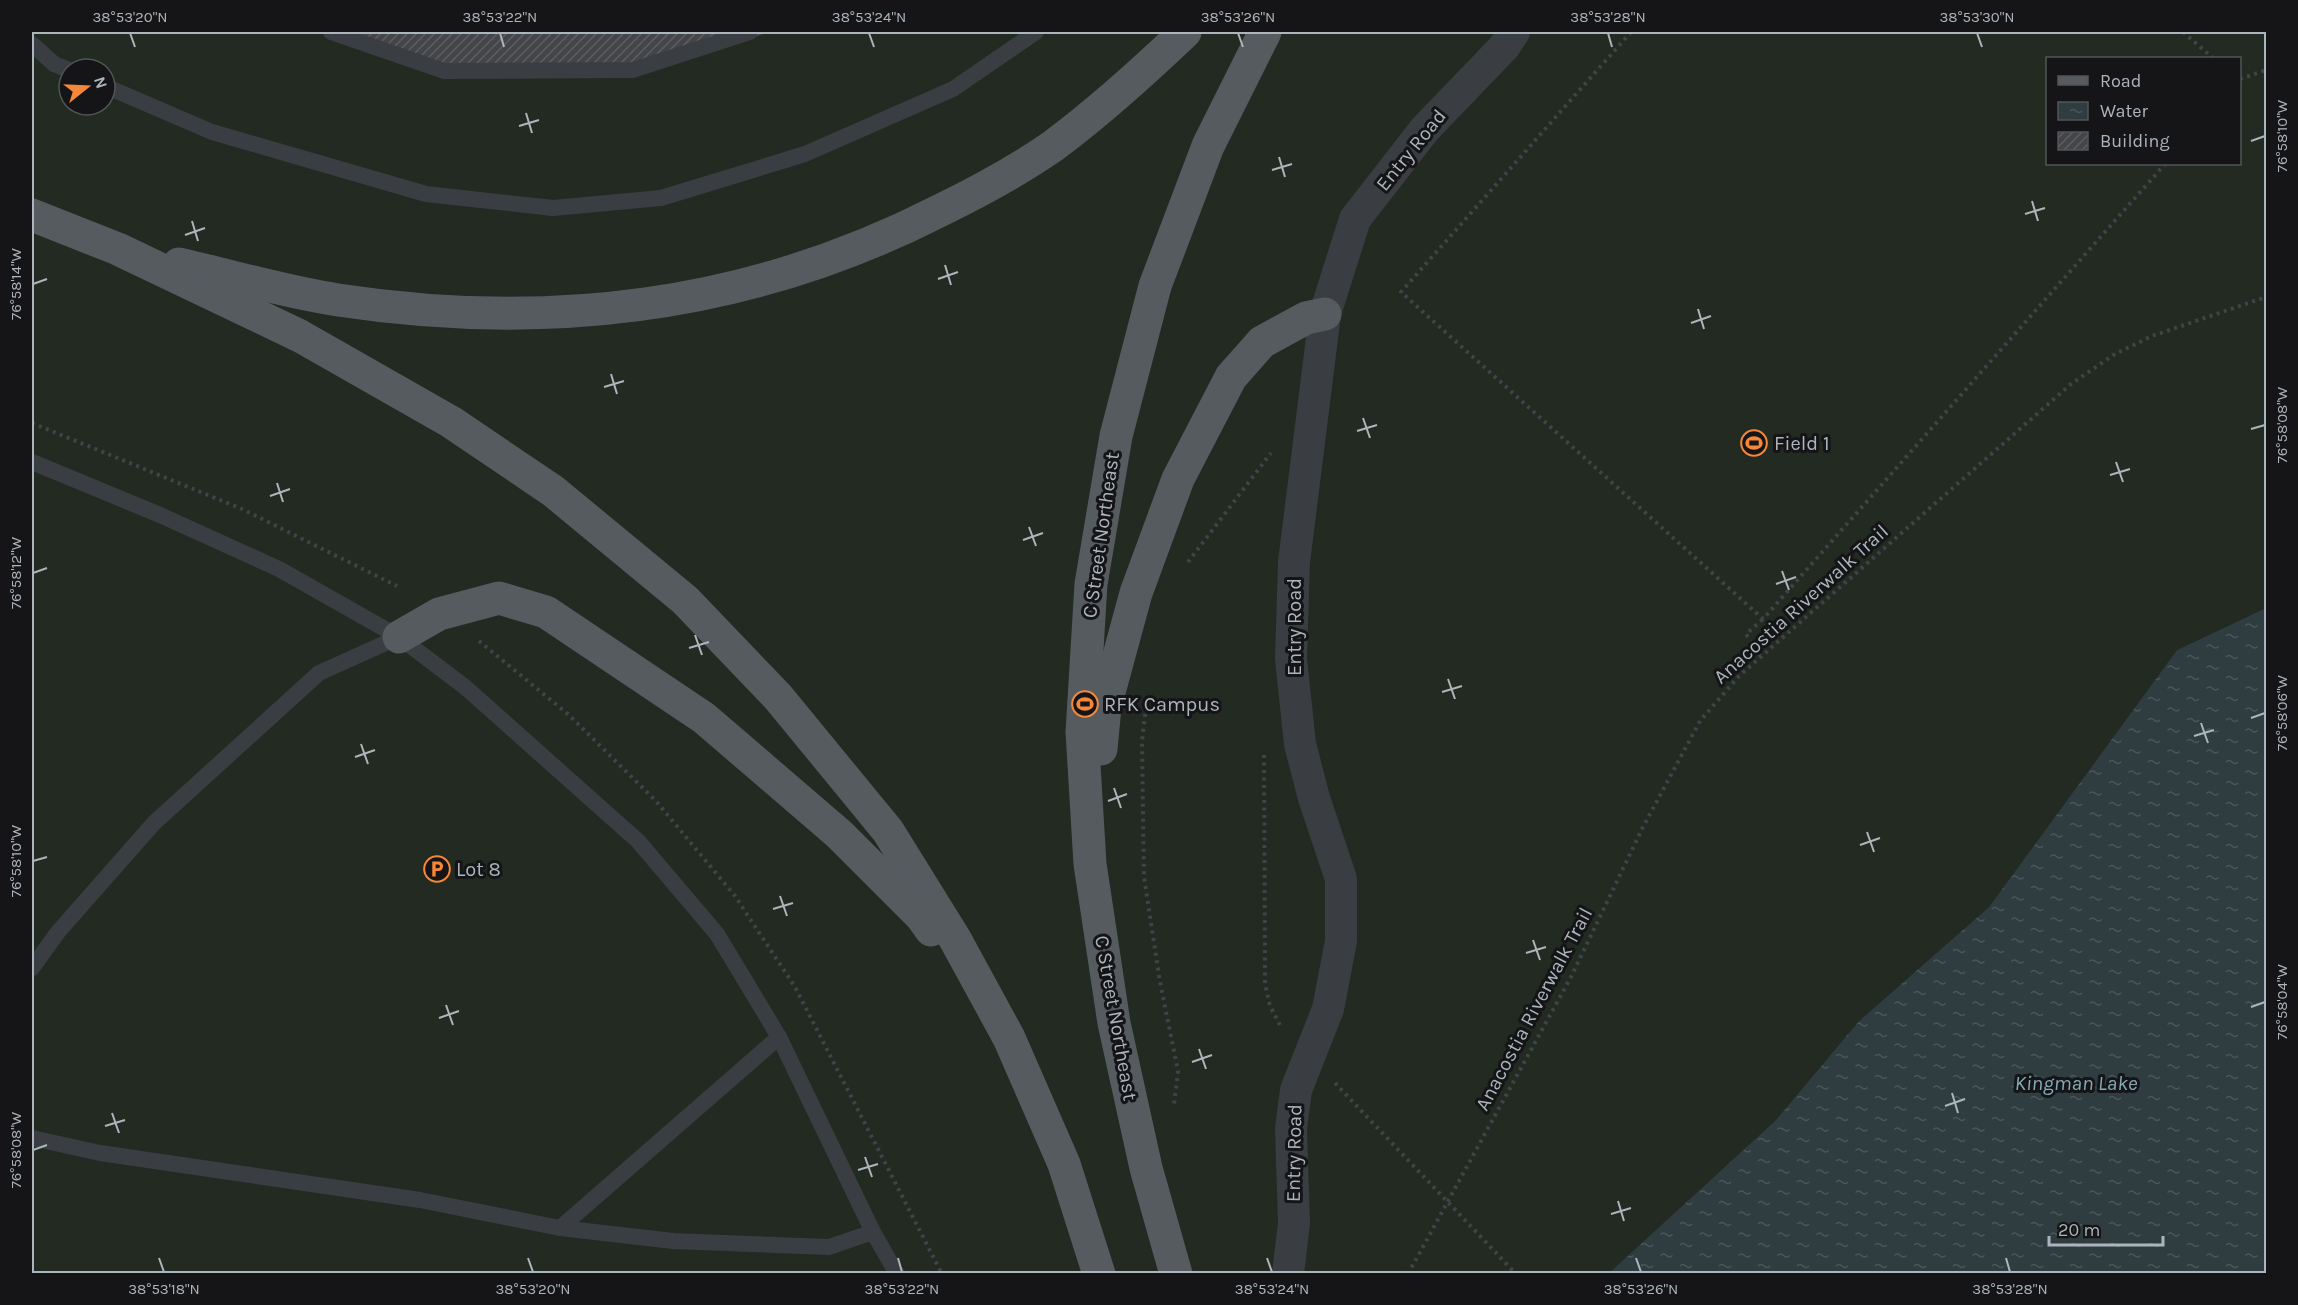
<svg xmlns="http://www.w3.org/2000/svg" width="2298" height="1305" font-family="Karla,sans-serif">
  <style>
    .pitch { fill: #222a21; fill-rule: evenodd }
    .water { fill: url(#water-ripples) }
    .building { fill: url(#building-hatch) }
    .lines { fill: none; stroke-linecap: round; stroke-linejoin: round }
    .path { stroke: #404448; stroke-width: 4; stroke-dasharray: 3 4.5; stroke-linecap: butt }
    .service { stroke: #3a3d41; stroke-width: 16 }
    .minor { stroke: #3a3d41; stroke-width: 32 }
    .primary { stroke: #565b60; stroke-width: 33 }
    .ticks { fill: none; stroke: #acb5bc; stroke-width: 2 }
    .labels { text-anchor: middle; dominant-baseline: central; stroke-width: 6; stroke-linejoin: round; paint-order: stroke }
    .street-label { font-size: 20px; fill: #acb5bc; stroke: #151517 }
    .poi-label { font-size: 20px; fill: #acb5bc; stroke: #151517; text-anchor: start }
    .water-label { font-size: 21px; font-style: italic; fill: #83abb7; stroke: #151517 }
    .neatline { fill: none; stroke: #acb5bc; stroke-width: 2 }
    .ticks-label { font-size: 15px; text-anchor: middle; fill: #acb5bc }
  </style>
  <defs>
    <pattern id="water-ripples" width="26" height="14" patternUnits="userSpaceOnUse" patternTransform="scale(1.5)"><rect width="26" height="14" fill="#2f3d41"/><path d="M2 4q2-2 4 0t4 0M15 11q2-2 4 0t4 0" fill="none" stroke="#4a575a"/></pattern>
    <pattern id="building-hatch" width="6" height="6" patternUnits="userSpaceOnUse" patternTransform="scale(1.5)"><rect width="6" height="6" fill="#444549"/><path d="M-1 1l2-2M0 6l6-6M5 7l2-2" fill="none" stroke="#5c5e61"/></pattern>
  </defs>
  <rect width="100%" height="100%" fill="#1a1a1c"/>
  <path class="pitch" d="M 32,32 L 2266,32 L 2266,608 L 2177,650 L 1989,907 L 1859,1021 L 1776,1120 L 1609,1273 L 32,1273 ZM 2048,58 L 2240,58 L 2240,164 L 2048,164 ZM 69,69 L 105,69 L 105,105 L 69,105 Z"/>
  <path class="water" d="M 2266,608 L 2266,1273 L 1609,1273 L 1776,1120 L 1859,1021 L 1989,907 L 2177,650 Z"/>
  <path class="building" d="M 322,32 L 769,32 L 743,41 L 643,64 L 438,63 L 338,38 Z"/>
  <g class="lines">
    <g class="path">
      <path d="M 1631,32 L 1401,292 L 1763,619 L 2165,164"/>
      <path d="M 2183,32 L 2213,58"/>
      <path d="M 2240,79 L 2266,70"/>
      <path d="M 32,423 L 242,509 L 397,586"/>
      <path d="M 1188,562 L 1271,453"/>
      <path d="M 479,641 L 569,715 L 656,801 L 735,896 L 795,987 L 942,1274"/>
      <path d="M 1760,656 L 1746,634 L 1763,619"/>
      <path d="M 1147,699 L 1142,741 L 1144,877 L 1160,982 L 1178,1071 L 1174,1105"/>
      <path d="M 1264,755 L 1265,984 L 1270,1006 L 1282,1029"/>
      <path d="M 1335,1083 L 1516,1274"/>
      <path d="M 1408,1274 L 1571,977 L 1643,827 L 1700,721 L 1739,676 L 2071,384 L 2115,354 L 2152,336 L 2266,297"/>
    </g>
    <g class="service">
      <path d="M 331,32 L 444,71 L 633,70 L 750,32"/>
      <path d="M 32,44 L 54,64 L 69,70"/>
      <path d="M 105,86 L 212,132 L 426,194 L 553,208 L 661,198 L 805,154 L 953,89 L 1036,32"/>
      <path d="M 32,462 L 160,515 L 279,569 L 399,637 L 465,687 L 638,841 L 717,934 L 779,1037 L 873,1232 L 897,1274"/>
      <path d="M 32,968 L 58,932 L 154,823 L 319,673 L 399,637"/>
      <path d="M 32,1138 L 100,1153 L 420,1200 L 560,1228 L 673,1241 L 829,1247 L 873,1232"/>
      <path d="M 560,1228 L 779,1037"/>
    </g>
    <path class="minor" d="M 1288,1274 L 1294,1223 L 1291,1129 L 1296,1090 L 1328,1009 L 1341,941 L 1341,879 L 1314,798 L 1300,744 L 1291,659 L 1294,562 L 1325,314 L 1355,219 L 1425,129 L 1504,47 L 1514,32"/>
    <g class="primary">
      <path d="M 32,215 L 118,249 L 300,336 L 451,422 L 553,491 L 685,600 L 778,697 L 888,831 L 955,939 L 1009,1038 L 1064,1164 L 1099,1274"/>
      <path d="M 179,264 C 232,276 285,292 338,300 C 549,332 749,308 939,211 C 978,192 1017,171 1053,146 C 1100,111 1143,72 1185,32"/>
      <path d="M 399,637 L 439,614 L 499,598 L 546,612 L 704,718 L 839,834 L 921,916 L 931,930"/>
      <path d="M 1101,749 L 1105,707 L 1136,593 L 1178,479 L 1231,377 L 1262,342 L 1306,318 L 1325,314"/>
      <path d="M 1176,1274 L 1146,1168 L 1114,1023 L 1090,864 L 1082,732 L 1091,584 L 1116,436 L 1155,286 L 1208,146 L 1265,32"/>
    </g>
  </g>
  <path class="ticks" d="M 130,33 L 135,47M 500,33 L 504,47M 869,33 L 874,47M 1238,33 L 1243,47M 1608,33 L 1612,47M 1977,33 L 1982,47M 526,113 L 532,133M 519,126 L 539,120M 2251,141 L 2265,136M 1279,157 L 1285,177M 1272,170 L 1292,164M 2032,201 L 2038,221M 2025,214 L 2045,208M 192,221 L 198,241M 185,235 L 205,228M 945,265 L 951,285M 938,279 L 958,272M 33,284 L 47,279M 1698,309 L 1704,329M 1691,323 L 1711,316M 611,374 L 617,394M 604,387 L 624,381M 1363,418 L 1370,438M 2251,429 L 2265,425M 1357,431 L 1377,425M 2116,462 L 2123,482M 2110,475 L 2130,469M 277,483 L 283,502M 270,496 L 290,489M 1029,527 L 1036,546M 1023,540 L 1043,533M 1782,571 L 1789,590M 33,573 L 47,568M 1776,584 L 1796,577M 695,635 L 702,655M 689,648 L 709,642M 1448,679 L 1455,699M 1442,692 L 1462,686M 2251,718 L 2265,713M 2201,723 L 2208,743M 2194,736 L 2214,730M 361,744 L 368,764M 355,757 L 375,750M 1114,788 L 1121,808M 1108,801 L 1127,794M 1867,832 L 1874,852M 1860,845 L 1880,838M 33,861 L 47,857M 780,896 L 787,916M 773,909 L 793,903M 1533,940 L 1540,960M 1526,953 L 1546,947M 446,1005 L 453,1025M 2251,1007 L 2265,1002M 439,1018 L 459,1011M 1199,1049 L 1206,1069M 1192,1062 L 1212,1055M 1952,1093 L 1958,1113M 1945,1106 L 1965,1099M 112,1113 L 119,1133M 105,1126 L 125,1120M 33,1150 L 47,1145M 865,1157 L 872,1177M 858,1170 L 878,1164M 1618,1201 L 1624,1221M 1611,1214 L 1631,1208M 159,1258 L 164,1272M 528,1258 L 533,1272M 898,1258 L 902,1272M 1267,1258 L 1272,1272M 1636,1258 L 1641,1272M 2006,1258 L 2010,1272"/>
  <defs>
    <g id="stadium-ring" transform="scale(1.35)"><circle r="9.5" fill="#151517" stroke="#f58838" stroke-width="1.5"/><path d="M0-5a6.5 5 0 1 0 0 10a6.5 5 0 1 0 0-10ZM-3.5-1.8h7v3.6h-7Z" fill="#f58838"/></g>
    <g id="parking-ring" transform="scale(1.35)"><circle r="9.5" fill="#151517" stroke="#f58838" stroke-width="1.5"/><path d="M-3.5-5.5H1a3.5 3.5 0 0 1 0 7H-1V5.5H-3.5ZM-1-3.4V-.6H.8a1.4 1.4 0 0 0 0-2.8Z" fill="#f58838"/></g>
  </defs>
  <g fill-rule="evenodd">
    <use href="#stadium-ring" x="1754" y="443"/>
    <use href="#stadium-ring" x="1085" y="704"/>
    <use href="#parking-ring" x="437" y="869"/>
  </g>
  <g class="labels">
    <g class="street-label">
      <text transform="translate(1411 150) rotate(-51)">Entry Road</text>
      <text transform="translate(1101 535) rotate(-82)">C Street Northeast</text>
      <text transform="translate(1801 604) rotate(-42)">Anacostia Riverwalk Trail</text>
      <text transform="translate(1294 627) rotate(-90)">Entry Road</text>
      <text transform="translate(1534 1009) rotate(-62)">Anacostia Riverwalk Trail</text>
      <text transform="translate(1116 1018) rotate(80)">C Street Northeast</text>
      <text transform="translate(1294 1153) rotate(-89)">Entry Road</text>
    </g>
    <g class="poi-label">
      <text x="1774" y="443">Field 1</text>
      <text x="1104" y="704">RFK Campus</text>
      <text x="456" y="869">Lot 8</text>
    </g>
    <g class="water-label">
      <text x="2076" y="1083">Kingman Lake</text>
    </g>
  </g>
  <rect width="2298" height="1305" fill="none" stroke="#151517" stroke-width="66"/>
  <rect x="2046" y="57" width="195" height="108" fill="#151517" stroke="#515559" stroke-width="1.5"/>
  <rect x="2058" y="76" width="30" height="9" fill="#565b60" stroke="#515559" stroke-width="1.5"/>
  <text x="2100" y="87" font-size="18" fill="#acb5bc">Road</text>
  <rect x="2058" y="102" width="30" height="18" fill="url(#water-ripples)" stroke="#515559" stroke-width="1.5"/>
  <text x="2100" y="117" font-size="18" fill="#acb5bc">Water</text>
  <rect x="2058" y="132" width="30" height="18" fill="url(#building-hatch)" stroke="#515559" stroke-width="1.5"/>
  <text x="2100" y="147" font-size="18" fill="#acb5bc">Building</text>
  <g transform="translate(87 87) rotate(72)"><circle r="28" fill="#151517" stroke="#515559" stroke-width="1.5"/>
  <path d="M0-4.5L10 22L0 15L-10 22Z" fill="#f58838"/>
  <text y="-9" font-size="16" font-weight="bold" text-anchor="middle" fill="#acb5bc">N</text>
  </g>
  <path d="M2049 1236v9h114v-9" fill="none" stroke="#acb5bc" stroke-width="3"/>
  <text x="2058" y="1236" font-size="18" fill="#acb5bc" stroke="#151517" stroke-width="4.5" paint-order="stroke">20 m</text>
  <rect x="33" y="33" width="2232" height="1239" class="neatline"/>
  <g class="ticks-label">
    <text x="130" y="22">38°53'20"N</text>
    <text x="500" y="22">38°53'22"N</text>
    <text x="869" y="22">38°53'24"N</text>
    <text x="1238" y="22">38°53'26"N</text>
    <text x="1608" y="22">38°53'28"N</text>
    <text x="1977" y="22">38°53'30"N</text>
    <text transform="translate(2282 136) rotate(-90)" y="5">76°58'10"W</text>
    <text transform="translate(16 284) rotate(-90)" y="5">76°58'14"W</text>
    <text transform="translate(2282 425) rotate(-90)" y="5">76°58'08"W</text>
    <text transform="translate(16 573) rotate(-90)" y="5">76°58'12"W</text>
    <text transform="translate(2282 713) rotate(-90)" y="5">76°58'06"W</text>
    <text transform="translate(16 861) rotate(-90)" y="5">76°58'10"W</text>
    <text transform="translate(2282 1002) rotate(-90)" y="5">76°58'04"W</text>
    <text transform="translate(16 1150) rotate(-90)" y="5">76°58'08"W</text>
    <text x="164" y="1294">38°53'18"N</text>
    <text x="533" y="1294">38°53'20"N</text>
    <text x="902" y="1294">38°53'22"N</text>
    <text x="1272" y="1294">38°53'24"N</text>
    <text x="1641" y="1294">38°53'26"N</text>
    <text x="2010" y="1294">38°53'28"N</text>
  </g>
</svg>
